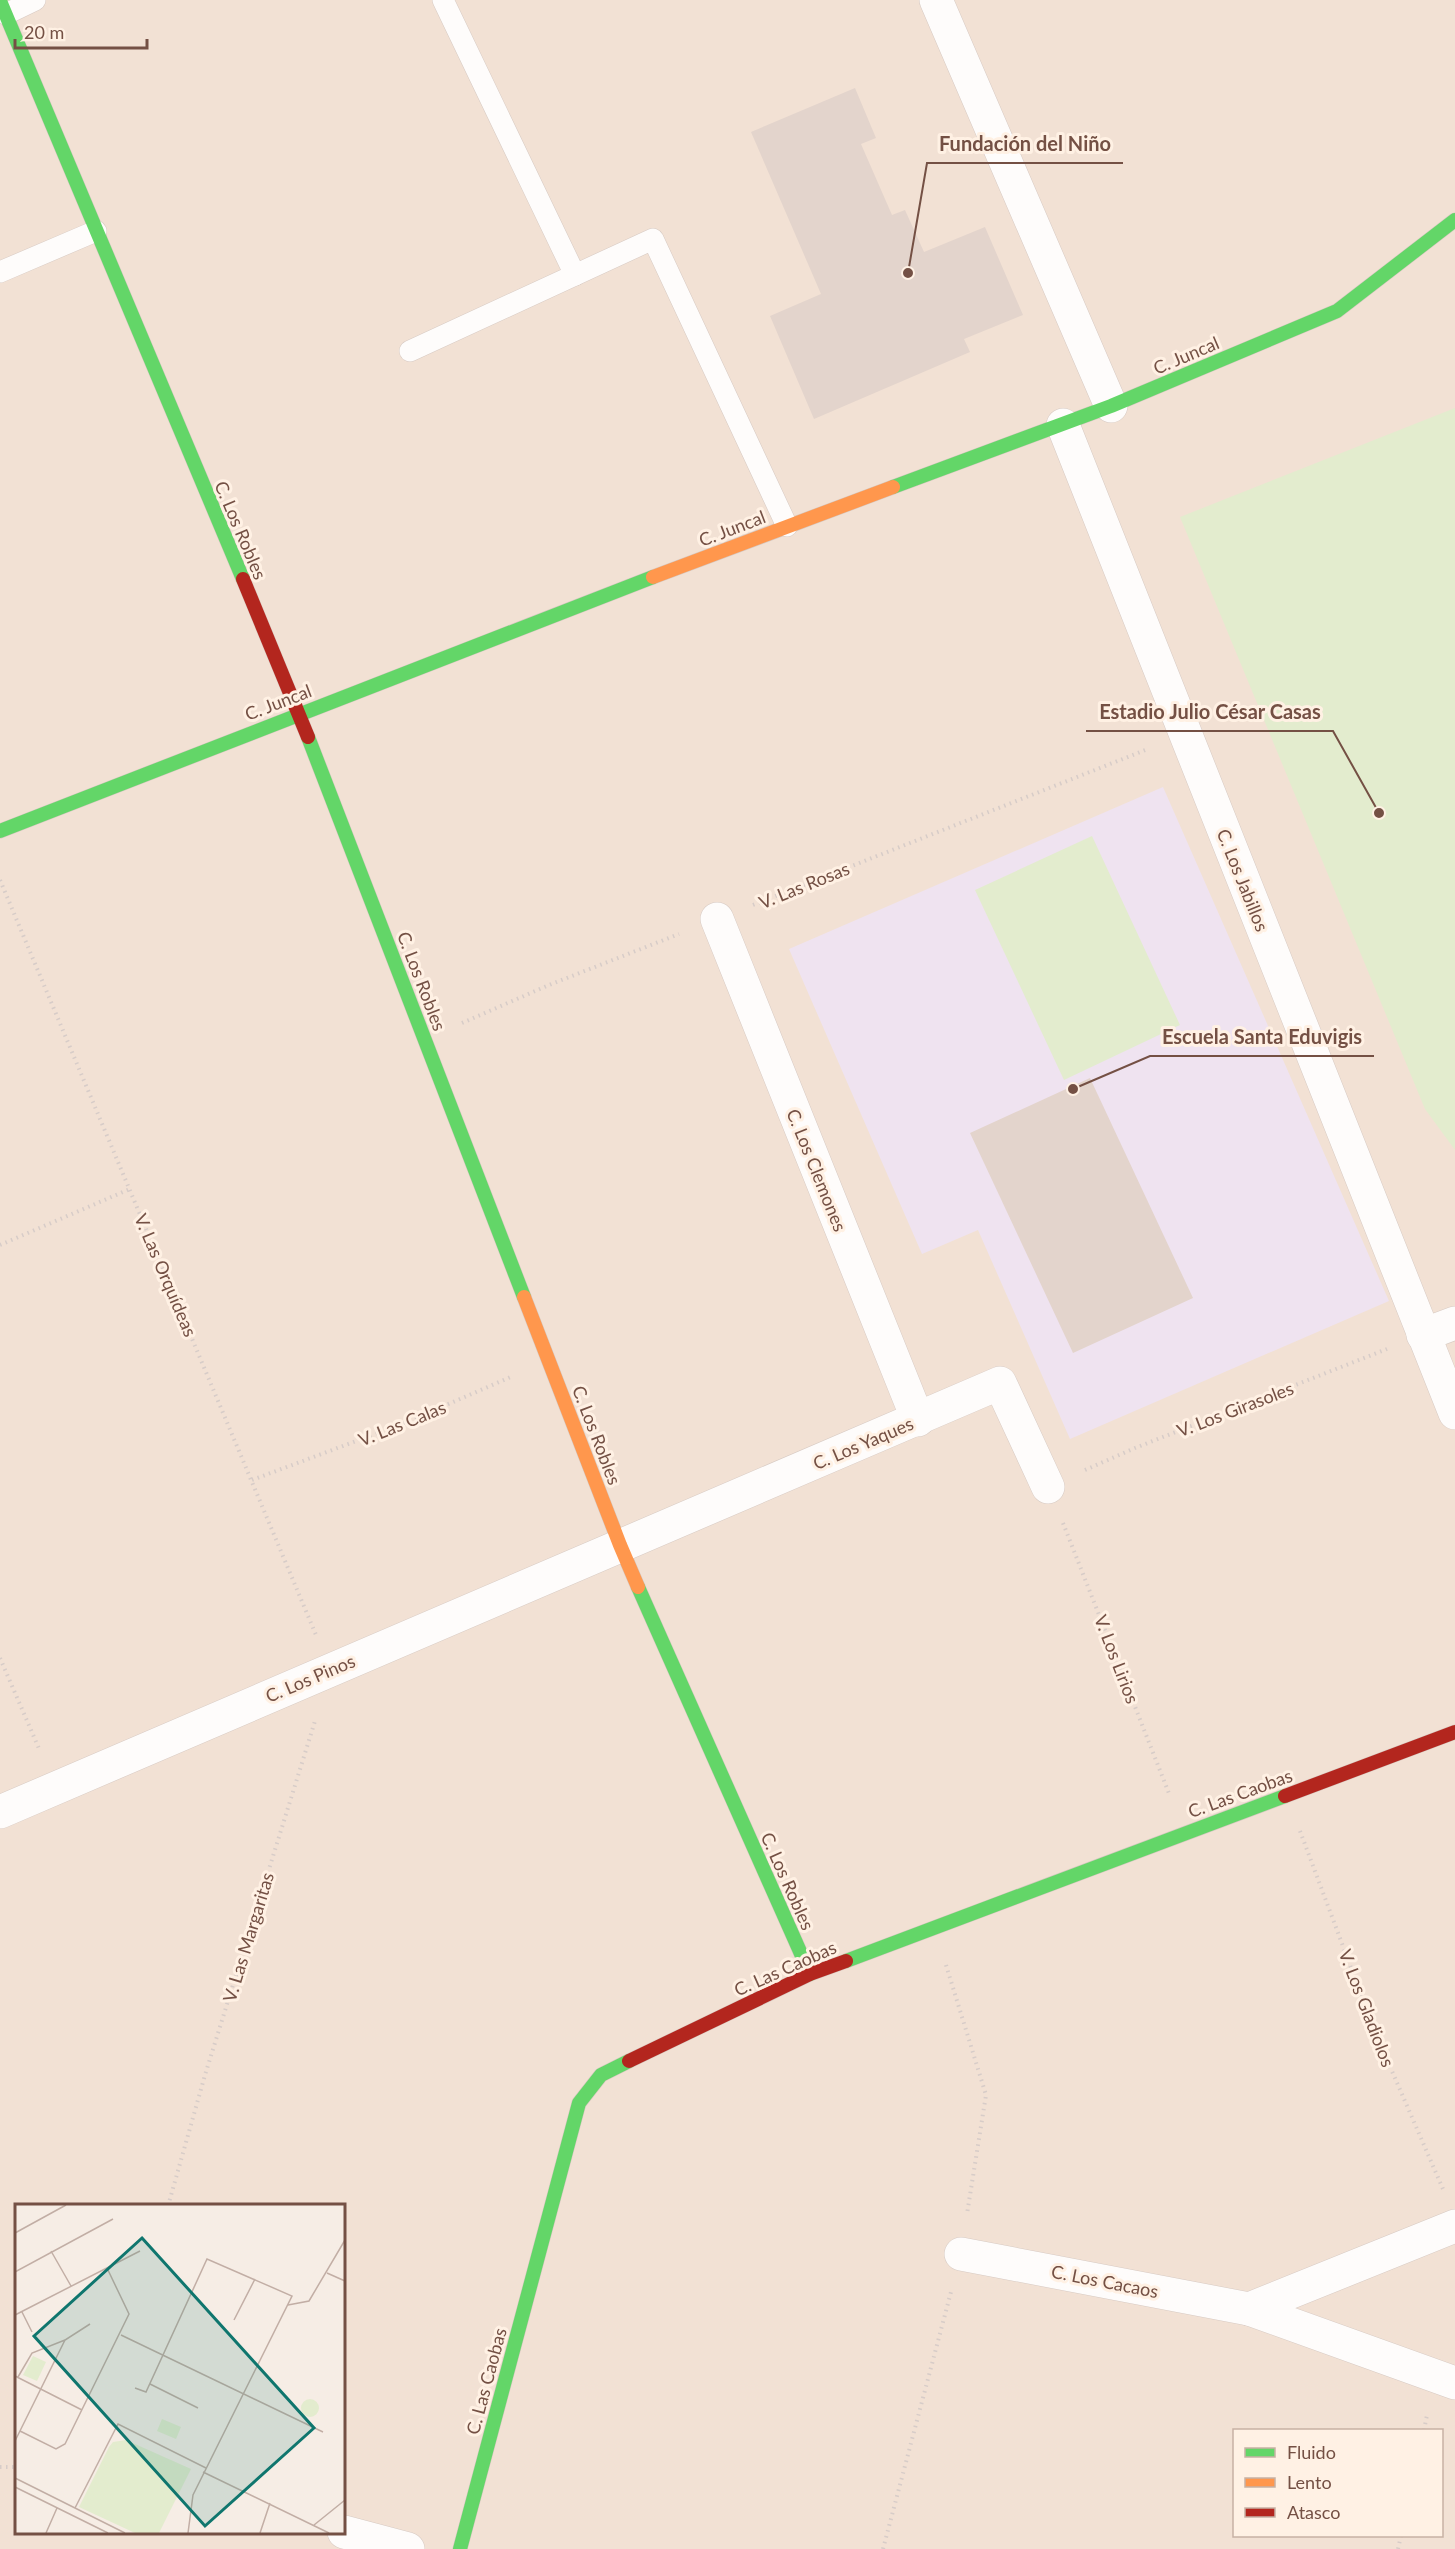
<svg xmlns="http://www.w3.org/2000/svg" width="1455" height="2549" font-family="Lato,sans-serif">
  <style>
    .residential { fill: #f2e1d4; fill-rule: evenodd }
    .education { fill: #efe3f0 }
    .green { fill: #e3ecce }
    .building { fill: #e3d4cc }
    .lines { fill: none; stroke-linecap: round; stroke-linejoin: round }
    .lane-casing { stroke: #d7cac3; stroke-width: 22 }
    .street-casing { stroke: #d7cac3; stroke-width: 34 }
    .fast-casing { stroke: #d6c8c1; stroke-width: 15 }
    .slow-casing { stroke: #d6c8c1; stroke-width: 15 }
    .jam-casing { stroke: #d6c8c1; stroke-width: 15 }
    .path { stroke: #d7ccc8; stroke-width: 4; stroke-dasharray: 1.5 4.5; stroke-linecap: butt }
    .lane { stroke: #fefcfb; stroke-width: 21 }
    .street { stroke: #fefcfb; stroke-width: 33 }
    .fast { stroke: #63d668; stroke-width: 14 }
    .slow { stroke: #ff974d; stroke-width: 14 }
    .jam { stroke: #b3261e; stroke-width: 14 }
    .labels { text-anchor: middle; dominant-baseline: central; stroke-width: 6; stroke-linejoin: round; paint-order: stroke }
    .street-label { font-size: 18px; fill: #745044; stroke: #fff1e4 }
    .inset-road { fill: none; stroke: #c2aea5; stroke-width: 1.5 }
    .view { fill: #0f766e; fill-opacity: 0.15; stroke: #0f766e; stroke-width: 3 }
    .inset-edge { fill: none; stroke: #745044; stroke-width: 3 }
    .leader { fill: none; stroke: #745044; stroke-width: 2 }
    .callout-dot { fill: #745044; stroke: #fff1e4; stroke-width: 2 }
    .callout-label { font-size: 20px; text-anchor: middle; font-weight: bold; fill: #745044; stroke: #fff1e4; stroke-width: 6; stroke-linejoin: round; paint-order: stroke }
  </style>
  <rect width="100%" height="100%" fill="#f6ede5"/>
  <path class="residential" d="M 0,0 L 1455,0 L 1455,2549 L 0,2549 ZM 16,2206 L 344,2206 L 344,2532 L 16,2532 ZM 1234,2430 L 1442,2430 L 1442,2536 L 1234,2536 Z"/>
  <path class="education" d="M 1163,787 L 1389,1301 L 1070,1439 L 978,1230 L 922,1254 L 789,949 Z"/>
  <g class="green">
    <path d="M 1455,408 L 1455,1150 L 1425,1109 L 1180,517 Z"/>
    <path d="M 1092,836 L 1180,1025 L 1064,1080 L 975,890 Z"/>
  </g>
  <g class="building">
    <path d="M 855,88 L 876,138 L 861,144 L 892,215 L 905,210 L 924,252 L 985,227 L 1023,315 L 964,339 L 970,352 L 814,419 L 770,316 L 821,294 L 751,132 Z"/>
    <path d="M 1090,1078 L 1193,1298 L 1073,1353 L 970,1133 Z"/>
  </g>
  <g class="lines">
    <g class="lane-casing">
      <g id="lane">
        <path d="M 443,0 L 575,275"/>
        <path d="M 6,14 L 35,0"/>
        <path d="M 0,272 L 96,231"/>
        <path d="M 410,351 L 653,239 L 787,526"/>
      </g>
    </g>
    <g class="street-casing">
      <g id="street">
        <path d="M 936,0 L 1111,406"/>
        <path d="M 1063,425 L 1455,1413"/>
        <path d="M 717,919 L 918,1420"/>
        <path d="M 1423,1335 L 1455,1323"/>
        <path d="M 0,1812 L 1000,1383 L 1048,1487"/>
        <path d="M 961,2254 L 1249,2309 L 1455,2226"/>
        <path d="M 1249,2309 L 1455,2383"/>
        <path d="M 344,2532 L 408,2549"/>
      </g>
    </g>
    <g class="fast-casing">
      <g id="fast">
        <path d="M 0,1 L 243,579"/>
        <path d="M 893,487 L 1111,406 L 1337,311 L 1455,220"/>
        <path d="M 308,737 L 524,1297"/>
        <path d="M 0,831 L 653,577"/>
        <path d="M 638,1587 L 810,1974"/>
        <path d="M 846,1961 L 1285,1796"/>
        <path d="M 460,2549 L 579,2103 L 601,2075 L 629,2061"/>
      </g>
    </g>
    <g class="slow-casing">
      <g id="slow">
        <path d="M 653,577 L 893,487"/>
        <path d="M 524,1297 L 620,1545 L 638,1587"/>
      </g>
    </g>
    <g class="jam-casing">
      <g id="jam">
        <path d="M 243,579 L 308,737"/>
        <path d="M 1285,1796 L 1455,1732"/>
        <path d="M 629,2061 L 810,1974 L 846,1961"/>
      </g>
    </g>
    <g class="path">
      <path d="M 0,880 L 316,1635"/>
      <path d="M 753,905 L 1148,749"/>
      <path d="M 462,1023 L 549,985 L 679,934"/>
      <path d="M 0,1245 L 130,1189"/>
      <path d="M 1085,1470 L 1135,1448 L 1387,1349"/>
      <path d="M 252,1480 L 407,1422 L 513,1376"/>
      <path d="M 1063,1523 L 1170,1796"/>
      <path d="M 0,1658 L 40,1751"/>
      <path d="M 1300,1831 L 1375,2032 L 1443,2189"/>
      <path d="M 946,1965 L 986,2095 L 967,2214"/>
      <path d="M 168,2206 L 205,2075 L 315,1721"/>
      <path d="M 1424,2430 L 1427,2415"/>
      <path d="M 0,2467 L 16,2467"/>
      <path d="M 883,2549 L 951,2292"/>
      <path d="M 1398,2549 L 1401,2536"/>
    </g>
    <use href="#lane" class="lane"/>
    <use href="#street" class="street"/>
    <use href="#fast" class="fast"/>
    <use href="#slow" class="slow"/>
    <use href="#jam" class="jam"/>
  </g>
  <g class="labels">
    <g class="street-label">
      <text transform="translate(1186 355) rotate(-23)">C. Juncal</text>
      <text transform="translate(732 528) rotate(-21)">C. Juncal</text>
      <text transform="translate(241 530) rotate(67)">C. Los Robles</text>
      <text transform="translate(278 702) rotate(-21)">C. Juncal</text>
      <text transform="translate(1243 880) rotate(68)">C. Los Jabillos</text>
      <text transform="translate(804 885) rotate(-22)">V. Las Rosas</text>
      <text transform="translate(422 981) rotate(69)">C. Los Robles</text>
      <text transform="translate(817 1170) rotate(68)">C. Los Clemones</text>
      <text transform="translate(166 1275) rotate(67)">V. Las Orquídeas</text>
      <text transform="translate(1235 1409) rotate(-21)">V. Los Girasoles</text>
      <text transform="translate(402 1423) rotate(-22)">V. Las Calas</text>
      <text transform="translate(597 1435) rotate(69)">C. Los Robles</text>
      <text transform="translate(863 1443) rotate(-23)">C. Los Yaques</text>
      <text transform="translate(1117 1659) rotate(69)">V. Los Lirios</text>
      <text transform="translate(310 1678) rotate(-23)">C. Los Pinos</text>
      <text transform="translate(1240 1793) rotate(-20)">C. Las Caobas</text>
      <text transform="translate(788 1881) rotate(66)">C. Los Robles</text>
      <text transform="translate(248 1937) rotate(-73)">V. Las Margaritas</text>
      <text transform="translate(785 1968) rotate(-24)">C. Las Caobas</text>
      <text transform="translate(1367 2008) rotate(69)">V. Los Gladiolos</text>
      <text transform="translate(1105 2281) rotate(11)">C. Los Cacaos</text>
      <text transform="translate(486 2381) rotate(-75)">C. Las Caobas</text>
    </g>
  </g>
  <g transform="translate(15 2204)">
    <rect width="330" height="330" fill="#f6ede5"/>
    <path d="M 18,152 L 31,158 L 22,177 L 8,171 ZM286 204a9 9 0 1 1 18 0a9 9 0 1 1-18 0ZM 147,215 L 166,223 L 161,235 L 142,227 ZM 111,236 L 176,265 L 144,329 L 120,329 L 64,303 L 94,243 L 98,238 Z" fill="#e3ecce"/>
    <path class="inset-road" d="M 0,29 L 51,1M 36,47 L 56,82M 0,61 L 0,68 L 98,15M 312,69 L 330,77M 273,101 L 294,97 L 330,36M 7,108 L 17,128M 0,111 L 125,47M 219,116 L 240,75M 106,131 L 308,228M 0,172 L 67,206M 3,173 L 17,149 L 50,136M 135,180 L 183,204M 120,184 L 131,188 L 192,55 L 277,92 L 178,291 L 173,329M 5,227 L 41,245 L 50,240 L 114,110 L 92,64M 0,237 L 50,136 L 75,120M 188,268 L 314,329M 0,274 L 110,329M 0,283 L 93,329M 60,304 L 103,220 L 191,264M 299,321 L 330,296M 31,329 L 42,304M 245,329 L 255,299"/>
    <path class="view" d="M 127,34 L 299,224 L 190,322 L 19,132 Z"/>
    <rect width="330" height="330" class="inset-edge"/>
  </g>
  <path class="leader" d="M908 273L927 163H1123M1379 813L1333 731H1086M1073 1089L1150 1056H1374"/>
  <g class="callout-dot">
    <circle cx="908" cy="273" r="6"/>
    <circle cx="1379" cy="813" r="6"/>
    <circle cx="1073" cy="1089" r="6"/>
  </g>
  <g class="callout-label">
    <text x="1025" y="151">Fundación del Niño</text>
    <text x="1210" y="719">Estadio Julio César Casas</text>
    <text x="1262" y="1044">Escuela Santa Eduvigis</text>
  </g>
  <rect x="1233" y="2429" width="210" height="108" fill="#fff1e4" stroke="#c7b1a4" stroke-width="1.5"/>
  <rect x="1245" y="2448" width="30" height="9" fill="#63d668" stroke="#c7b1a4" stroke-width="1.5"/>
  <text x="1287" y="2459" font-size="18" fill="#745044">Fluido</text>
  <rect x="1245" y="2478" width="30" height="9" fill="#ff974d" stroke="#c7b1a4" stroke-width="1.5"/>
  <text x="1287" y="2489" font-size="18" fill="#745044">Lento</text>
  <rect x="1245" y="2508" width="30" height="9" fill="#b3261e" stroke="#c7b1a4" stroke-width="1.5"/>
  <text x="1287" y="2519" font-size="18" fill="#745044">Atasco</text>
  <path d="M15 39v9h132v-9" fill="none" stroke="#745044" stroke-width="3"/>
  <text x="24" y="39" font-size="18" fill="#745044" stroke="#fff1e4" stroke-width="4.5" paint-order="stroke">20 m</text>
</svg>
